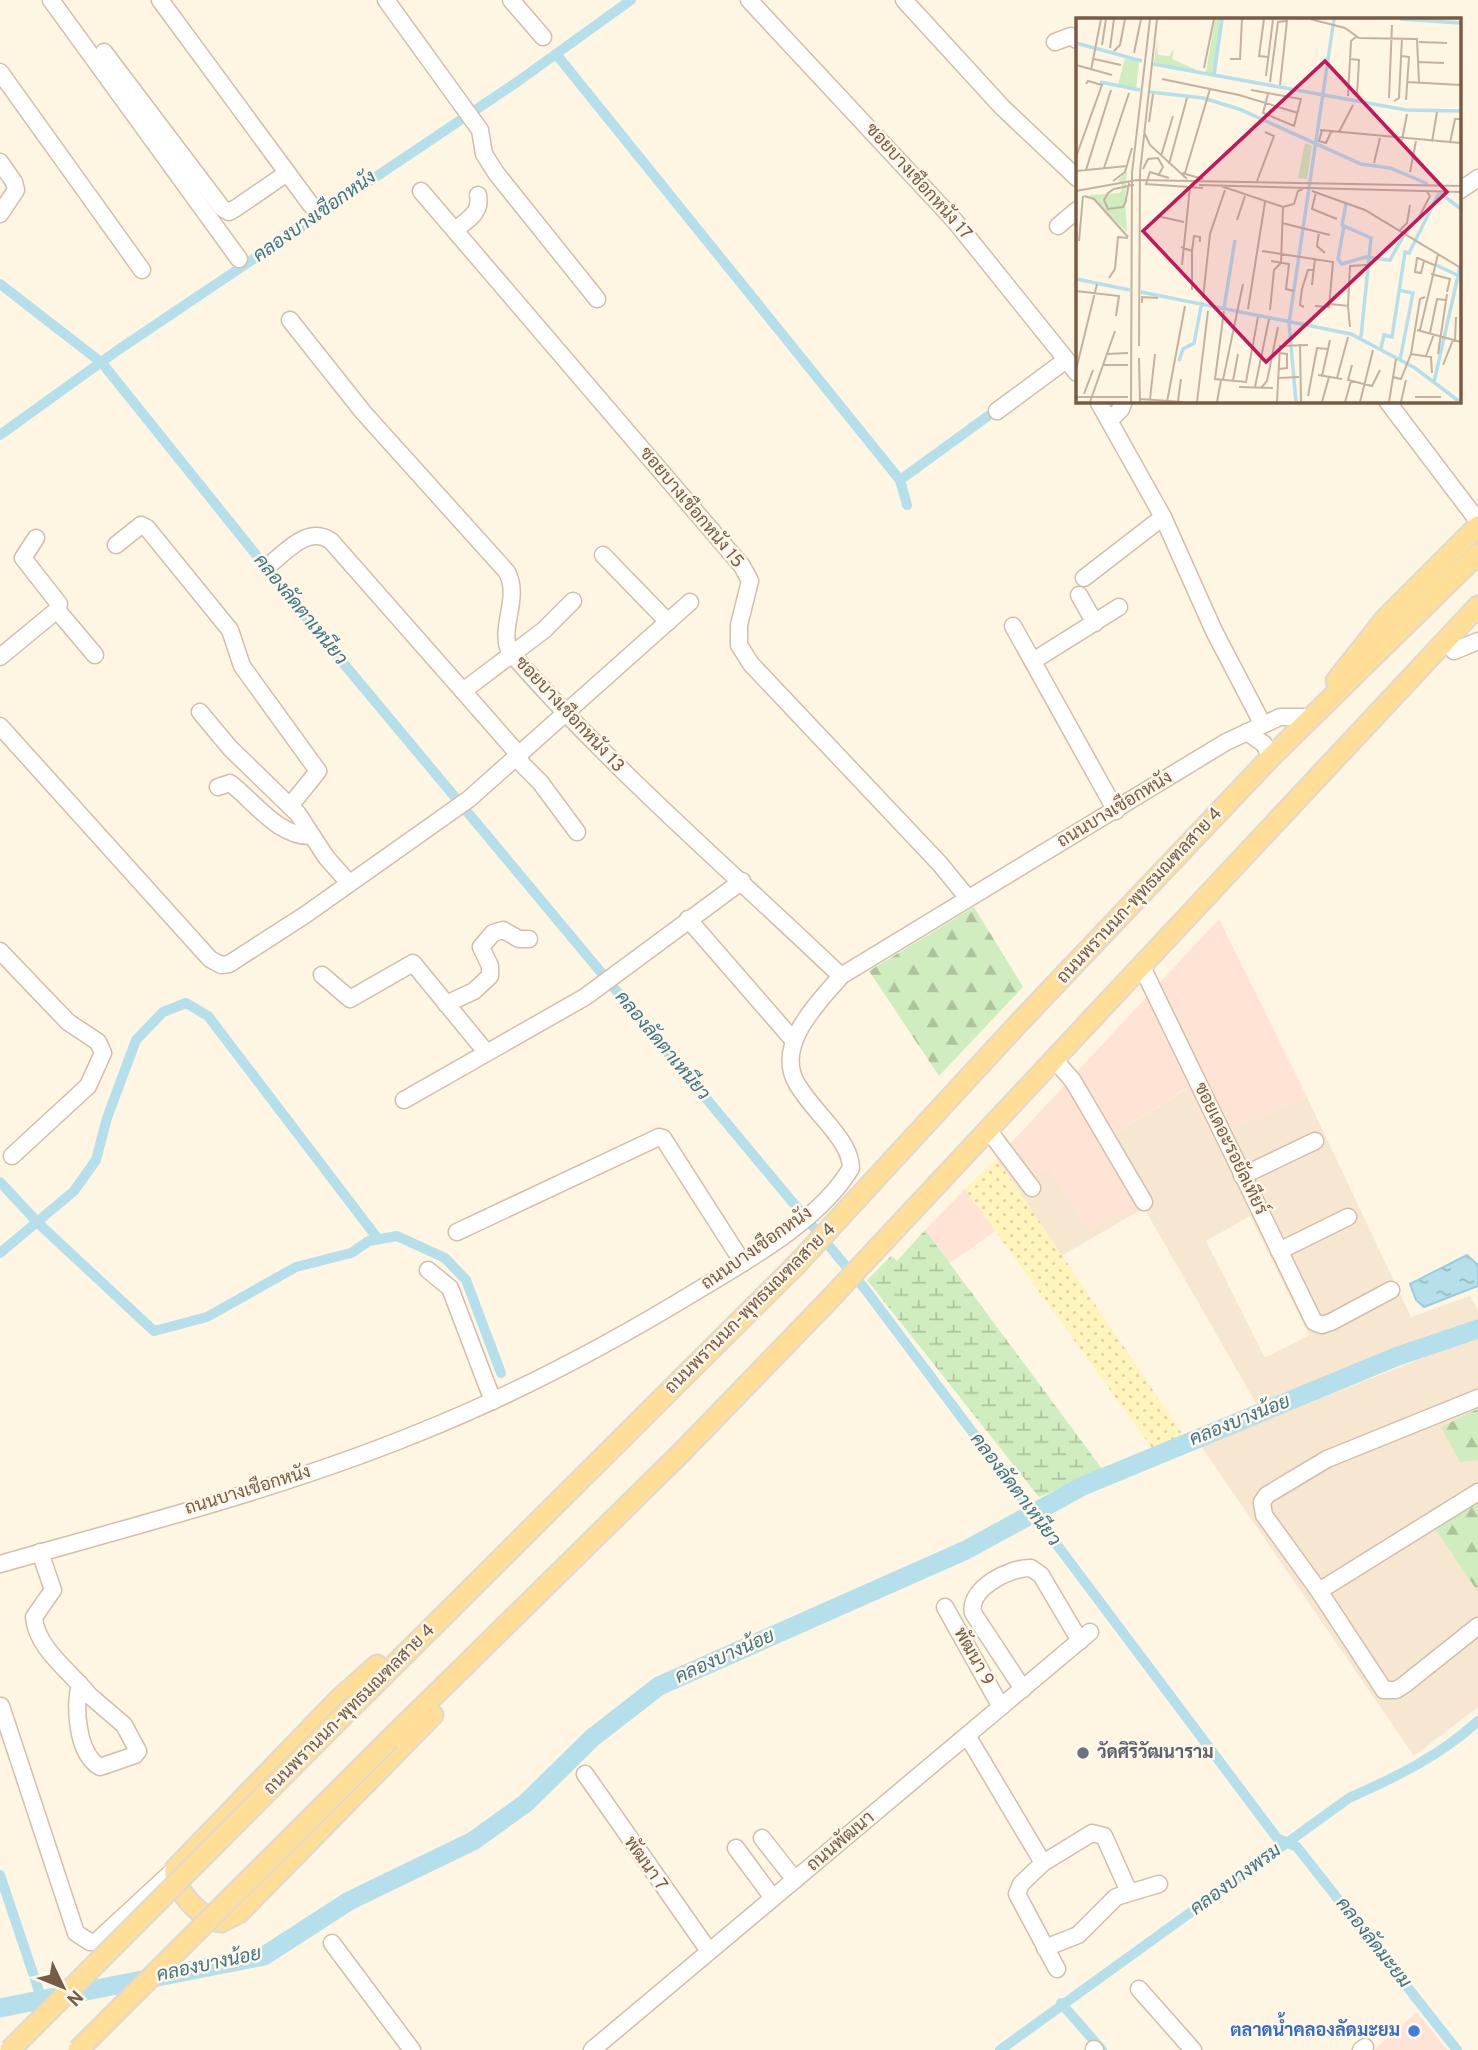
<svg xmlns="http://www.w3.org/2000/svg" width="1478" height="2050" font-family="Overpass,Sarabun,sans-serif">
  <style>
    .residential { fill: #f7e7d0; fill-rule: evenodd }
    .commercial { fill: #ffe4d5 }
    .forest { fill: url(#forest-firs) }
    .wetland { fill: url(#wetland-marsh) }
    .sand { fill: url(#sand-dots) }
    .water { fill: url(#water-ripples); stroke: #9acedc; stroke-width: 2 }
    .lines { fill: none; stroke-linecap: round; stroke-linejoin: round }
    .canal { stroke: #b5dfea; stroke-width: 10 }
    .river { stroke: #b5dfea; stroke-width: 19 }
    .minor-casing { stroke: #d2bfaa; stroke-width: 19 }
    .major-casing { stroke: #dfd8d3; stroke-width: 23 }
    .minor { stroke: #fff; stroke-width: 16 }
    .major { stroke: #ffdf98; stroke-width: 19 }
    .major-bridge-casing { stroke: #dfd8d3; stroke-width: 23; stroke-linecap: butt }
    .major-bridge { stroke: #ffdf98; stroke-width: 19 }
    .worship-dot { fill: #6b7280; stroke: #fff8ea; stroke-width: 2.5 }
    .shop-dot { fill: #3f7fe0; stroke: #fff8ea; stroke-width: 2.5 }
    .labels { text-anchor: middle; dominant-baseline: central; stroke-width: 5; stroke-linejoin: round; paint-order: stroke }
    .street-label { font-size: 18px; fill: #785b46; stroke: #fff8ea }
    .worship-label { font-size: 18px; font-weight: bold; fill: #5b616d; stroke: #fff8ea; text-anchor: start }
    .shop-label { font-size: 18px; font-weight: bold; fill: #366cbe; stroke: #fff8ea; text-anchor: end }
    .water-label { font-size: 19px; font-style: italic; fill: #3b7587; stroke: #fff8ea }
    .inset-river { fill: none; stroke: #b5dfea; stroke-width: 3.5 }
    .inset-road { fill: none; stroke: #c4b29f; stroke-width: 2 }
    .view { fill: #c2185b; fill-opacity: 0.15; stroke: #c2185b; stroke-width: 3.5 }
    .inset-edge { fill: none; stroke: #785b46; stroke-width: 3.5 }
  </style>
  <defs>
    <pattern id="forest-firs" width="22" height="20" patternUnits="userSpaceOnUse" patternTransform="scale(1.75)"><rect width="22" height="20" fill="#cfedbf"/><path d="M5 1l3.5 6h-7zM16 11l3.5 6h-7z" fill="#adc39d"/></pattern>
    <pattern id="wetland-marsh" width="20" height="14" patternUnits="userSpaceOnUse" patternTransform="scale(1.75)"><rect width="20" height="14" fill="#cfedbf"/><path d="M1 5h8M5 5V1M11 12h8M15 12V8" fill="none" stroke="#adc39d"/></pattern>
    <pattern id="sand-dots" width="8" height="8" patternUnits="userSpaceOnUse" patternTransform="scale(1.75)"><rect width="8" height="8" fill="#fff4bb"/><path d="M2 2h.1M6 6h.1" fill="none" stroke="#ded3a2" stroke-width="1.8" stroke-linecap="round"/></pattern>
    <pattern id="water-ripples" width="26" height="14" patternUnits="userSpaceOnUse" patternTransform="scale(1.75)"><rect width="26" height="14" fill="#b5dfea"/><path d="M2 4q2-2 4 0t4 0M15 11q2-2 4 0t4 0" fill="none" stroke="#98b8bf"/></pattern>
  </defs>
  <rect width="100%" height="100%" fill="#fef5e2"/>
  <g class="residential">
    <path d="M 1188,1088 L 1211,1137 L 1307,1097 L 1411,1317 L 1470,1296 L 1478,1310 L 1478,1320 L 1421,1339 L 1257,1405 L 1144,1208 L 1061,1256 L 1017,1188 L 1049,1166 L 1090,1232 L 1102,1142 ZM 1250,1216 L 1309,1335 L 1265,1358 L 1206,1241 Z"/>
    <path d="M 1478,1336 L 1478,1707 L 1414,1756 L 1201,1446 Z"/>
  </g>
  <g class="commercial">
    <path d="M 1219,919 L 1307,1097 L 1211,1137 L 1187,1088 L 1102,1142 L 1137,1204 L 1090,1232 L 1049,1166 L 1017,1188 L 996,1159 Z"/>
    <path d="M 965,1189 L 996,1231 L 949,1263 L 925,1230 Z"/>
    <path d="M 1417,2012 L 1447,2050 L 1374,2050 Z"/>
  </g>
  <g class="forest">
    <path d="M 974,907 L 1023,987 L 939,1076 L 869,971 Z"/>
    <path d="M 1478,1409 L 1478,1460 L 1460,1462 L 1441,1427 Z"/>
    <path d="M 1478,1500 L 1478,1592 L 1435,1528 Z"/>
  </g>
  <path class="wetland" d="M 925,1230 L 1103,1470 L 1039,1497 L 867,1280 L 891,1256 L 897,1261 Z"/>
  <path class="sand" d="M 996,1159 L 1017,1188 L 1183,1435 L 1152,1448 L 965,1189 Z"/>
  <path class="water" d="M 1467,1255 L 1478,1265 L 1478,1286 L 1424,1307 L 1416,1300 L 1410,1284 Z"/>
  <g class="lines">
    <g class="canal">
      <path d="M 556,54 L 900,480 L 907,505"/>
      <path d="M 0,284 L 102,363 L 339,658 L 865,1289 L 1277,1838 L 1297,1847 L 1457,2050"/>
      <path d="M 0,435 L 118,350 L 517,82 L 631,0"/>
      <path d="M 900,480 L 988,416"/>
      <path d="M 0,1182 L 38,1223 L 154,1331 L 207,1317 L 296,1267 L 351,1253 L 369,1241 L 397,1236 L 445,1258 L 466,1280 L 501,1373"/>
      <path d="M 0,1253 L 74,1191 L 96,1160 L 107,1118 L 136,1040 L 163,1012 L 186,1003 L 208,1016 L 378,1239"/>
      <path d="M 0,1875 L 42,2000"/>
      <path d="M 1061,2003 L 1102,2050"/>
      <path d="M 1000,2050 L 1349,1798 C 1396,1777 1440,1756 1478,1721"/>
    </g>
    <path class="river" d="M 0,2008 L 264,1956 L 349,1901 L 473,1841 L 526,1803 L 592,1738 L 659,1686 L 966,1550 L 1083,1486 L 1398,1356 L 1478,1329"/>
    <g class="minor-casing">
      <g id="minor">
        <path d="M 51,0 L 239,259"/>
        <path d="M 160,0 L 311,205"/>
        <path d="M 386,0 L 480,130 L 484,154 L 496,173 L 597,299"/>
        <path d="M 511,0 L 543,37"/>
        <path d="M 749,0 L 954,220 L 1077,373"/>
        <path d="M 904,0 L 1002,107 L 1077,178"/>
        <path d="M 1055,42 L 1071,36 L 1077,40"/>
        <path d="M 104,52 L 222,208 L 229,212 L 236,208 L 287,173"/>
        <path d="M 0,72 L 142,270"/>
        <path d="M 0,162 L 14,182 L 16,190 L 0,214"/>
        <path d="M 421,191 L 742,566 L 750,581 L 739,625 L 739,645 L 751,664 L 940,864 L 967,897"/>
        <path d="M 1459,191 L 1478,178"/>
        <path d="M 1058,226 L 1077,210"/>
        <path d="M 455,230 C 467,220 482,213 478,195"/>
        <path d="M 290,320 L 363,412 L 507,572 C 521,599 498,628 510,652 C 612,769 729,869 841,976"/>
        <path d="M 1098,401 L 1163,517 L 1214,631 L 1262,723"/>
        <path d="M 1387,401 L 1478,521"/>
        <path d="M 997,411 L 1066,360"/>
        <path d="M 1111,419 L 1121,409 L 1124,401"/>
        <path d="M 36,538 L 23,558 L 59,604 L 57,610 L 95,655"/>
        <path d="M 116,545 L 141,525 L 147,528 L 230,630 L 242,666 L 318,771 L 290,806"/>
        <path d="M 603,555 L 668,622"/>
        <path d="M 268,566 C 287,551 308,525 331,541 L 463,691 L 544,630 L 573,601"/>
        <path d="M 1084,578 L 1163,517"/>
        <path d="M 1079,595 L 1095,623"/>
        <path d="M 1013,626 L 1116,811"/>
        <path d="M 1454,651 L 1478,641"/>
        <path d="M 0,657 L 57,610"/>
        <path d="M 1033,661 L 1119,607"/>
        <path d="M 463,691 L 520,756"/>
        <path d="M 200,712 L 230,748 L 298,814 L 326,857 L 349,883"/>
        <path d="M 0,726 L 210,959 L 221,965 L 229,964 L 305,915 L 469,799 L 690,602"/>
        <path d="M 1247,732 L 1264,744 L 1271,757"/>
        <path d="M 517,759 L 540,782 L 577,832"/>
        <path d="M 218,787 L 230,783 C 255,802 278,837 312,836"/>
        <path d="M 688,919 L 794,1041"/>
        <path d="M 0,951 L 68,1022 L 98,1042 L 103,1053 L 88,1086 L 12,1156"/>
        <path d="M 1142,967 L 1314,1322 L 1322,1325 L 1331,1322 L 1391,1290"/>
        <path d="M 322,975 L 350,999 L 413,963 L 486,1052"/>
        <path d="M 446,1004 L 474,991 L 490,976 L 490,966 L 481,947 L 493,933 L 503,930 L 519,939 L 529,939"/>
        <path d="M 1055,1060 L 1073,1081 L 1144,1202"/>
        <path d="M 404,1100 L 585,997 L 742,881"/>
        <path d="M 989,1131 L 1032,1188"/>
        <path d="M 1242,1176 L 1315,1141"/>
        <path d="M 457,1232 L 659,1137 L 663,1138 L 743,1263"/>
        <path d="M 1279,1251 L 1348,1217"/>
        <path d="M 428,1270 L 450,1288 L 493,1401"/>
        <path d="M 1478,1398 L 1327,1459 L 1267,1495 L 1262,1502 L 1264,1515 L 1319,1591 L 1384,1690 L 1396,1690 L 1404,1685 L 1478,1626"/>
        <path d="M 40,1552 L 53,1590 L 34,1617 C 36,1648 71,1672 89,1695 L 124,1725 L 138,1751 L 135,1755 L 100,1767 C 77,1754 74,1707 80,1684"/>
        <path d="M 0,1564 C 138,1525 286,1487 418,1433 C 516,1394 610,1344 700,1289 C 750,1259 821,1219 851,1168 C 850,1151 841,1140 830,1126 C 819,1113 806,1099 797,1084 C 774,1045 818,1003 841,976 L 1226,742 L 1280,717 L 1311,717"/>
        <path d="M 1319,1591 L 1478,1492"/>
        <path d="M 945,1607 L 1001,1707"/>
        <path d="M 1023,1689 L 973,1613 C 968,1588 1011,1567 1031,1568 L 1041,1575 L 1080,1641"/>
        <path d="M 1,1706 L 76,1933 L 90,1942 L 97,1941 L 175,1869"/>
        <path d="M 968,1737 L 1043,1863 L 1021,1884 L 1017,1894 L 1057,1969"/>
        <path d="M 585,1774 L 709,1951"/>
        <path d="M 762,1838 L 795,1880"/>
        <path d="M 736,1848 L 773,1898"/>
        <path d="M 1043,1863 L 1092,1833 L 1104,1836 L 1129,1892"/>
        <path d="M 332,1943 L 412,2050"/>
        <path d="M 1045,1948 L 1078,1935 L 1116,1897 L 1159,1884"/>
        <path d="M 1139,1989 L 1193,2050"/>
        <path d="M 1094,2049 L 1095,2050"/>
        <path d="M 592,2050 L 1090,1632"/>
        <path d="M 1361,2050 L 1365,2047"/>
      </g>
    </g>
    <g class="major-casing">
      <g id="major">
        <path d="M 1336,681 L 1385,619 L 1478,526"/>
        <path d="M 377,1665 L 339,1699 L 175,1869 C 173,1890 201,1919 221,1922 L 239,1913 L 433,1715"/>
        <path d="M 356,1703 L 797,1264 L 1016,1026 L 1271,757 L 1478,554"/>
        <path d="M 390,1739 L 681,1453 L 828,1301 L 1478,606"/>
      </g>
    </g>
    <use href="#minor" class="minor"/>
    <use href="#major" class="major"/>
    <g class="major-bridge-casing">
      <g id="major-bridge">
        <path d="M 10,2050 L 356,1703"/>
        <path d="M 78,2050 L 390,1739"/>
      </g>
    </g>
    <use href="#major-bridge" class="major-bridge"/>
  </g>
  <circle class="worship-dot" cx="1083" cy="1753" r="7"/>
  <circle class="shop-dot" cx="1414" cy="2031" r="7"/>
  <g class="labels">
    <g class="street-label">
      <text transform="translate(918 182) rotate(48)">ซอยบางเชือกหนัง 17</text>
      <text transform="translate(691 508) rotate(50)">ซอยบางเชือกหนัง 15</text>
      <text transform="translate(569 715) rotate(47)">ซอยบางเชือกหนัง 13</text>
      <text transform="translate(1115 810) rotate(-31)">ถนนบางเชือกหนัง</text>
      <text transform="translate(1140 896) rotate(-47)">ถนนพรานนก-พุทธมณฑลสาย 4</text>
      <text transform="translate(1230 1149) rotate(64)">ซอยเดอะรอยัลเทียร์</text>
      <text transform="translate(757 1249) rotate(-35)">ถนนบางเชือกหนัง</text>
      <text transform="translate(751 1309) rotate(-45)">ถนนพรานนก-พุทธมณฑลสาย 4</text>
      <text transform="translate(248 1491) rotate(-17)">ถนนบางเชือกหนัง</text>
      <text transform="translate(973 1657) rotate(61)">พัฒนา 9</text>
      <text transform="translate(350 1710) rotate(-45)">ถนนพรานนก-พุทธมณฑลสาย 4</text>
      <text transform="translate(841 1842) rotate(-40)">ถนนพัฒนา</text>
      <text transform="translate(645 1864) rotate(55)">พัฒนา 7</text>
    </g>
    <g class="worship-label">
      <text x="1097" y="1753">วัดศิริวัฒนาราม</text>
    </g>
    <g class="shop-label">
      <text x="1400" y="2031">ตลาดน้ำคลองลัดมะยม</text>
    </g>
    <g class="water-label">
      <text transform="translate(315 217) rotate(-35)">คลองบางเชือกหนัง</text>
      <text transform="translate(300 610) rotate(51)">คลองลัดตาเหนียว</text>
      <text transform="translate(662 1046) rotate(50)">คลองลัดตาเหนียว</text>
      <text transform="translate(1240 1421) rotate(-22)">คลองบางน้อย</text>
      <text transform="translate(1015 1490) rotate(53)">คลองลัดตาเหนียว</text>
      <text transform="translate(725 1657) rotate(-24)">คลองบางน้อย</text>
      <text transform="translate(1236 1880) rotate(-36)">คลองบางพรม</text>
      <text transform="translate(1373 1943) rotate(52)">คลองลัดมะยม</text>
      <text transform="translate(209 1965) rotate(-12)">คลองบางน้อย</text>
    </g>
  </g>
  <g transform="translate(1076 18)">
    <rect width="385" height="385" fill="#fef5e2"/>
    <path d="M 49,40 L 63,44 L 60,71 L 42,67 Z" fill="#cfedbf"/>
    <path d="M 139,1 L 147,1 L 139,57 L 130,54 ZM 229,125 L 236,128 L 231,161 L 222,160 Z" fill="#cfedbf"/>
    <path d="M 51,153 L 49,180 L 51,214 L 13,177 L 44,175 L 47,168 L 42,162 Z" fill="#cfedbf"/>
    <path d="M 81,22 L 82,37 L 93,38 L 98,31 L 96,41 L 125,54 L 78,46 Z" fill="#cfedbf"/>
    <path class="inset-river" d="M 324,1 L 385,5M 0,25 L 66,43M 77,46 L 330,92 L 385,93M 138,57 L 146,1M 24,64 L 64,72M 74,74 L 127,80 L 163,91 L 285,146 L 314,150 L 352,166M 364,175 L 385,191M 270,186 L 266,207 L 295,220 L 285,319M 268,208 L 262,241 L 266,246 L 289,239 L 314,242 L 328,217M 358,246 L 381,257M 0,261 L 54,272M 322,272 L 337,275 L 324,342M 65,274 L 275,316 L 339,350 L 384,384M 148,290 L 159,222M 305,330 L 308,317 L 316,319 L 329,234 L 333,235 L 363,175M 103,343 L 107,331 L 118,325 L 126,284M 358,364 L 384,249M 220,384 L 213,305 L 258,1"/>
    <path class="inset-road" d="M 188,1 L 183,38 L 192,39M 234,1 L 269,10 L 283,20 L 341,21 L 343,64M 343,24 L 371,25M 26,27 L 30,1M 34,30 L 38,1M 38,33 L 44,27 L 49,1M 58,35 L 65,1M 326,38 L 333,39 L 330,82M 18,41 L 45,47M 154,41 L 164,41 L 166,1M 274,41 L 283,42 L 281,77M 343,44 L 368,45M 0,47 L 36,57M 128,50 L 138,1M 15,52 L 25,1M 190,58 L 197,1M 86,61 L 163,77 L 222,95M 194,64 L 202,4 L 211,3 L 204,67M 331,64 L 385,67M 175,72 L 225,81 L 218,108 L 187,95 L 192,76M 272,78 L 275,23 L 280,19M 313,80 L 316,7M 318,83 L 323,80 L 326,20M 73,104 L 77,76M 244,112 L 385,125M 246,112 L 243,123 L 250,125 L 255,114M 68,114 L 74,127 L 111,161M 263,114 L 277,87M 326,122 L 331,96M 356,124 L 361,94M 374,125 L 379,101 L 385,101M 85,138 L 97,98M 0,139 L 26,67 L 12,63 L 10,66M 298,145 L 304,120M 93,146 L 111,80M 28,150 L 53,75M 67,151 L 72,141 L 82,140 L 87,149 L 82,158M 10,152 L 35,72M 0,153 L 51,148M 334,154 L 340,123M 106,155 L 127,161M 109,155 L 134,71M 93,160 L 74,154 L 70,166 L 127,170M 37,163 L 49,154 L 56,130M 181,163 L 198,118 L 189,114M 53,165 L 50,181 L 50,183 L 47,189 L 32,191 L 28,182 L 32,175 L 38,171 L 52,168 L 55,167 L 58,167M 123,167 L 385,174M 145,168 L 207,189 L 218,186 L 222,173 L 227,171M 0,173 L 61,162 L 385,168M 236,173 L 289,192 L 385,250M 240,174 L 236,191 L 261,201M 8,178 L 18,181 L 52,219M 81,198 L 108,204M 161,202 L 169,178M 341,203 L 354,178 L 351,174M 206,205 L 254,217M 324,212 L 331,205 L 334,187M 243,214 L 241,228 L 249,235M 3,223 L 7,178M 105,229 L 116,233 L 116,272M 116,233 L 118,218 L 124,219 L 124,224M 186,233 L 257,244 L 253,289 L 239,288M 195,243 L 213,246 L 210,271 L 218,273M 348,243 L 345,255 L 339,254 L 341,240 L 342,240 L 358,247M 106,247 L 114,169M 355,256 L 374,261 L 371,274M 33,260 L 39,251 L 42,219 L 52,220M 236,267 L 239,240M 0,273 L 43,278 L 40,298M 127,280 L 134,216 L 149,172M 66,285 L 66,279 L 82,280M 254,286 L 272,288 L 274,248 L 291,247M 272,288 L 274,309M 228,289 L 224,287 L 226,271 L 232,252 L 237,252M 172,291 L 189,184M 194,292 L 198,252 L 205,245 L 207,189M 148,293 L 139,361 L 170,364 L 182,299M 341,312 L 385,324M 344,312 L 362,236M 354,315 L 361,281 L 370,282M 379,322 L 380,299M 224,326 L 225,384M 63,328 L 64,154 L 81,1M 31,336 L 52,335M 335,336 L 355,339 L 356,355M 362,336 L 371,276M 350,338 L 358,316M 63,340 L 64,384M 27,347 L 52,347M 276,347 L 272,362 L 296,368 L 304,352M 367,347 L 377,322M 203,351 L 211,350 L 211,336 L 203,335M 0,352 L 21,266M 0,354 L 0,379M 242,357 L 266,361M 246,358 L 254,322M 317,359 L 325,361 L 335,336 L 344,281 L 349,279M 202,360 L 223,359M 261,360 L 272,319M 147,362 L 167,266M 157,363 L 162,336M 163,369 L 197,370M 179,369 L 193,301M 185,370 L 191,363 L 202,309M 8,376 L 17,352M 232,378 L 241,330 L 252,331M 0,379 L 52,379M 339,379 L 365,379M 64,381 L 107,384M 74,381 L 79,336M 102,383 L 105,361M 14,384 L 39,313M 55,384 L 56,155 L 74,1M 91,384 L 109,288M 121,384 L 132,293M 141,384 L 145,362M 201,384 L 204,328 L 232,327M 246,384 L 253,359M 269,384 L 275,363M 284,384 L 297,332M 313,384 L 320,341M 325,384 L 330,362"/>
    <path class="view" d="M 249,43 L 371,174 L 190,344 L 67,213 Z"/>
    <rect width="385" height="385" class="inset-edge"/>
  </g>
  <g transform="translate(63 1987) rotate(133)" stroke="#fff8ea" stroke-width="5" paint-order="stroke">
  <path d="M0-5L12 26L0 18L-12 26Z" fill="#785b46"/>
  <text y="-10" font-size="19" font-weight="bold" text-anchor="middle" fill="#785b46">N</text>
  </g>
</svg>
